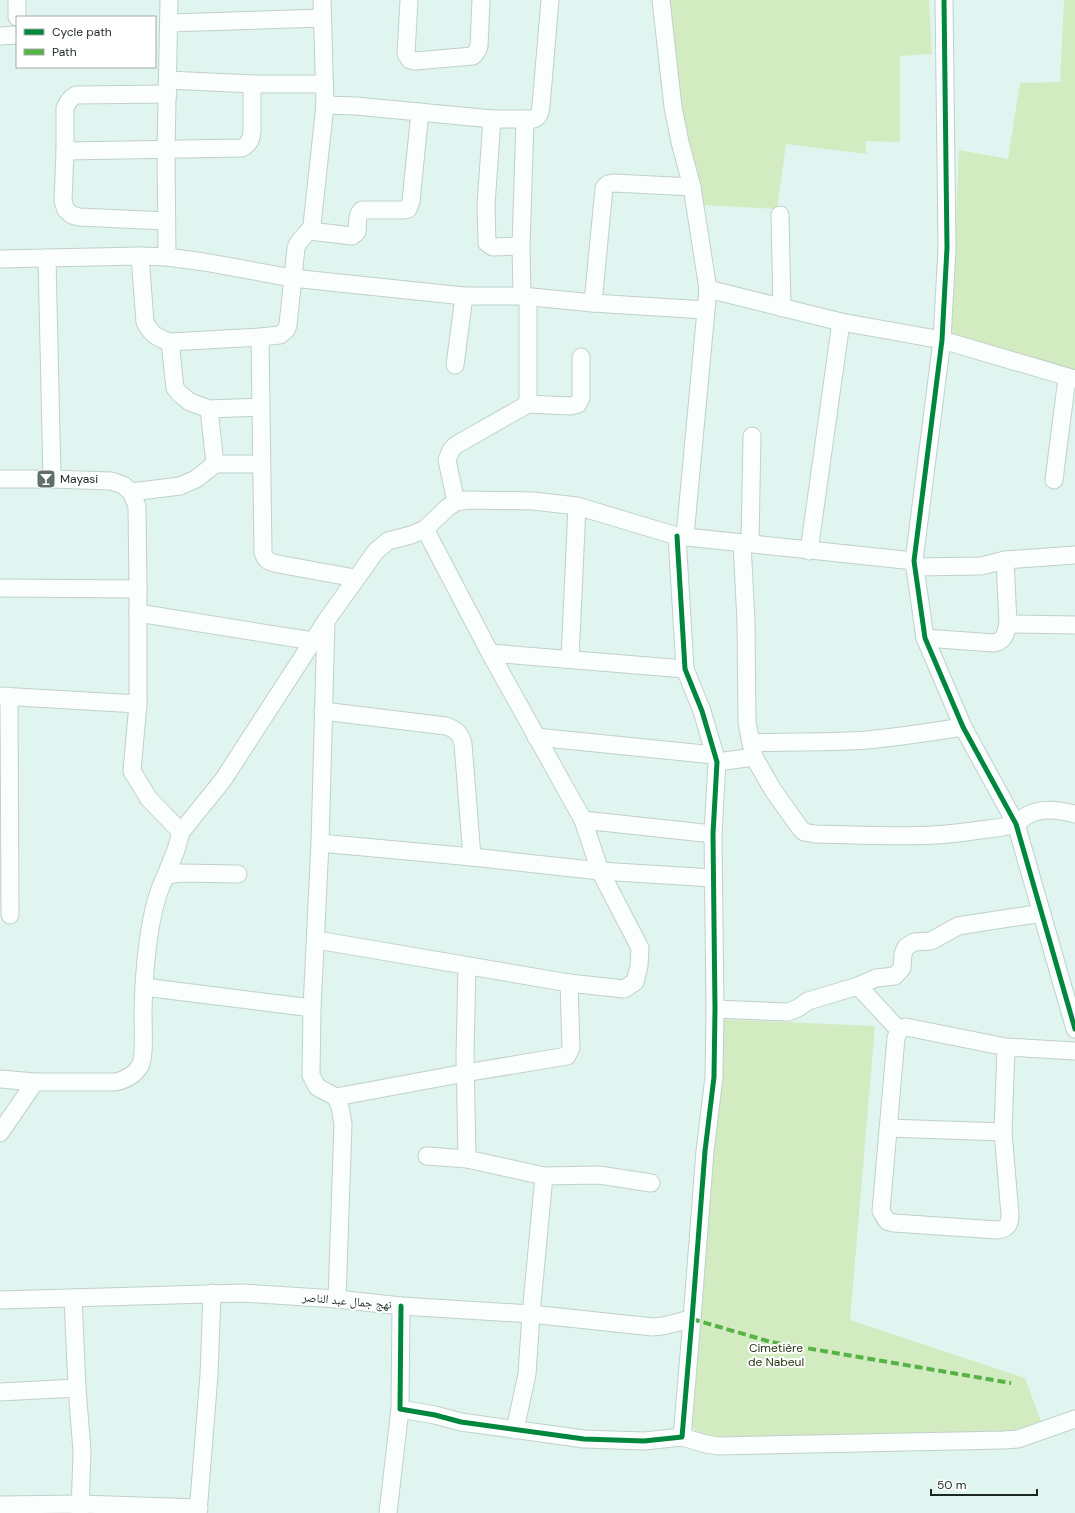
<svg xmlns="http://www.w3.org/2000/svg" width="1075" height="1513" font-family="'DM Sans','Noto Naskh Arabic',sans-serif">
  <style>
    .green { fill: #d3ebc1 }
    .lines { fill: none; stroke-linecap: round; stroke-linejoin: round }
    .street-casing { stroke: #c0d0cc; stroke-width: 19 }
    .street { stroke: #fafefd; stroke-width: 17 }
    .quiet { stroke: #55b245; stroke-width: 4; stroke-dasharray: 8 4; stroke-linecap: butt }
    .cycleway-casing { stroke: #fff; stroke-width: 8 }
    .cycleway { stroke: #00873e; stroke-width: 5 }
    .labels { text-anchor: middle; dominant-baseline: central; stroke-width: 4; stroke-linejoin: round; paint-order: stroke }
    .poi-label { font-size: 12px; fill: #1a2723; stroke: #fff; text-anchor: start }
    .street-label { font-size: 12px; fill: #1a2723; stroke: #fff }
    .park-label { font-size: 12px; fill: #27330f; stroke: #fff }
  </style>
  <rect width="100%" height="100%" fill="#e1f5f0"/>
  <g class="green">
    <path d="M 666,0 L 929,0 L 932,54 L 900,56 L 900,142 L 865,141 L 867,154 L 786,144 L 777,209 L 702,205 L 678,121 Z"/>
    <path d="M 1064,0 L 1075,0 L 1075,370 L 951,336 L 959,150 L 1008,159 L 1020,83 L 1060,82 Z"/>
    <path d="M 720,1019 L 875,1026 L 850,1320 L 1025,1378 L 1042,1424 L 1000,1436 L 904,1440 L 700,1437 L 687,1420 Z"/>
  </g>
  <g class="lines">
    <g class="street-casing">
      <g id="street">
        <path d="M 17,0 L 17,17"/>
        <path d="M 409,0 L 406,54 L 410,60 L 415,61 L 473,56 L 477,51 L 479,46 L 481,0"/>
        <path d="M 661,0 L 673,107 L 680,142 L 692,187 L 708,289 L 685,536"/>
        <path d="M 944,0 L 947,248 L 942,340 L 914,561 L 925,638 L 963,727 L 1016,824 L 1075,1029"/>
        <path d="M 169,23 L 322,18"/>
        <path d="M 0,36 L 17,35"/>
        <path d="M 168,80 L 252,84 L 324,84"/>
        <path d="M 325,105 L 356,106 L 492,119 L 534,119 C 540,116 540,112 541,106 L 550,0"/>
        <path d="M 492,119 L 486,205 L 487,243 L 493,247 L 521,246"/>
        <path d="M 65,151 L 242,148 C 249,144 251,140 252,132 L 252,84"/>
        <path d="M 780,215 L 782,308"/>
        <path d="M 166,221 L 79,217 L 72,215 L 66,210 L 63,201 L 65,151 L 65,108 C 68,102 70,98 76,95 L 168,94"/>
        <path d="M 310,231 L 352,236 L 357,232 C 358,224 356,215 362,210 L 404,210 L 408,209 L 411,201 L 420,112"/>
        <path d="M 140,256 L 145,322 C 151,334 157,338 170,342 L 260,337 L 280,335 L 286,330 L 288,325 L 296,248 C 299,238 309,234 312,225 L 325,105 L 322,0"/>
        <path d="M 167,257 L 166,150 L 169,0"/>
        <path d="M 47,258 L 52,479"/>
        <path d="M 0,259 L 140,256 L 167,257 L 204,262 L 292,278 L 464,296 L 522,296 L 593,303 L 705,310"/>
        <path d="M 708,289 L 841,322 L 942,340 L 1075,379"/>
        <path d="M 522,296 L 521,246 L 525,119"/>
        <path d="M 593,303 L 604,188 L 608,184 L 613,183 L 692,187"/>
        <path d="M 260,337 L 263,552 C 265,561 270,562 278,564 L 355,578"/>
        <path d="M 170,342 L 175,388 L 180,394 L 190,402 L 209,409 L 261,407"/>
        <path d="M 455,365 L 464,296"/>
        <path d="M 528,404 L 528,297"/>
        <path d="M 209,409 L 215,464"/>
        <path d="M 0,479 L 52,479 L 111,481 L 123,485 L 131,492 L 137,506 L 138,589 L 138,704 L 132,771 L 149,799 L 181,832"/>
        <path d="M 1054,480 L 1067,378"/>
        <path d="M 131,492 L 180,486 L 196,479 L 215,464 L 261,464"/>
        <path d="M 456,502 L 447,460 L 451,450 L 456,445 L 528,404 L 570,406 L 578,404 L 581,398 L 581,357"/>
        <path d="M 742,543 L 746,622 L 747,723 L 754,757 L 773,790 L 800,828 L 804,832 L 815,834 C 868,835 921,839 973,831 C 985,829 1005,828 1015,824 C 1020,822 1023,817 1028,815 C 1042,807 1060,810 1075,814"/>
        <path d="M 750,543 L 752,436"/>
        <path d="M 809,551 L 841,322"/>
        <path d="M 1005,560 L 1008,624"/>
        <path d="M 915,567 L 981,566 L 1005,560 L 1075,555"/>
        <path d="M 0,588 L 138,589"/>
        <path d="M 138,613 L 313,641"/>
        <path d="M 326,621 L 320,843 L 312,1008 L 311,1075 L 317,1087 L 336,1097 L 340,1107 L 343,1124 L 337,1299"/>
        <path d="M 925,638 L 994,643 C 1005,640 1005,635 1008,624 L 1075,625"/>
        <path d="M 490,653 L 685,669"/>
        <path d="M 570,659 L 577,506"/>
        <path d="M 0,696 L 138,704"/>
        <path d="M 9,696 L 10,915"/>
        <path d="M 323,711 L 446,726 C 456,729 461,734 463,744 L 472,857"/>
        <path d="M 536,737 L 714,755"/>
        <path d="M 751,743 C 790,741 828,743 867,740 C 899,737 931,732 963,727"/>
        <path d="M 717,762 L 754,757"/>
        <path d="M 583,820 L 713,834"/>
        <path d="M 320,843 L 472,857 L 600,871 L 713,878"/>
        <path d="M 166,875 L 176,850 L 181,832 L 223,780 L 326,621 L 376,551 L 388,541 L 411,535 L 425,529 L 447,508 L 456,502 L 468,500 L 533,501 L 577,506 L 677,536 L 914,561"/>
        <path d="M 317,940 L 569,983"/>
        <path d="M 467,966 L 465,1054 L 467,1159"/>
        <path d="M 858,986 L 899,1030"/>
        <path d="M 144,987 L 312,1008"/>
        <path d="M 715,1009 L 788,1012 L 798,1008 L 808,1001 L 858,986 L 876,978 L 895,976 L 902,968 L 903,954 L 906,947 L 914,942 L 931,941 L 958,926 L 1042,913"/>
        <path d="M 1006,1047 L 1003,1132 L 1010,1215 C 1010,1225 1006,1229 997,1230 L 894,1223 L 887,1221 L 881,1211 L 896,1038 L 899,1030 L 906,1027 L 1006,1047 L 1075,1051"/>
        <path d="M 0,1079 L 35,1082 L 115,1082 C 125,1080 134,1076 140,1066 C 145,1057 143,1025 143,1012 C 144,972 148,910 166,875 L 182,873 L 238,874"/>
        <path d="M 336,1097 L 465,1073 L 567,1056 L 571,1048 L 569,983 L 624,989 L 635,982 L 639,966 L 640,948 L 600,871 L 583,820 L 490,653 L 425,529"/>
        <path d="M 888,1128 L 1003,1132"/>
        <path d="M 0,1133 L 35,1082"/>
        <path d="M 427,1156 L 467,1159 L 544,1176 L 599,1175 L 651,1183"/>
        <path d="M 73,1298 L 77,1388 L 82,1451 L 80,1513"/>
        <path d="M 0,1300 L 242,1293 L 337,1299 L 401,1306 L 531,1314 L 653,1327 C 666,1327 679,1321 692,1319"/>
        <path d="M 401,1306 L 400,1409 L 435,1415 L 461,1422 L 584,1439 L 644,1441 L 682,1437 L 692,1319 L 705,1151 L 714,1077 L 715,1009 L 713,834 L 717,762 L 702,711 L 685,669 L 677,536"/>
        <path d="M 0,1392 L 77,1388"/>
        <path d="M 515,1430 L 527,1374 L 531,1314 L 544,1176"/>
        <path d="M 682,1437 L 706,1444 L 718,1446 L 1004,1440 L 1018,1439 L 1075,1419"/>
        <path d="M 0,1505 L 81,1504 L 199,1508"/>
        <path d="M 198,1513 L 209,1375 L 212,1293"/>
        <path d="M 388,1513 L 400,1409"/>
      </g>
    </g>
    <use href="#street" class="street"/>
    <path class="quiet" d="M 692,1319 L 771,1342 L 1011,1383"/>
    <g class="cycleway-casing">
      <g id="cycleway">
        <path d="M 944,0 L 947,248 L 942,340 L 914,561 L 925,638 L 963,727 L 1016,824 L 1075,1029"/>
        <path d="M 401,1306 L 400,1409 L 435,1415 L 461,1422 L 584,1439 L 644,1441 L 682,1437 L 692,1319 L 705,1151 L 714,1077 L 715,1009 L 713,834 L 717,762 L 702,711 L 685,669 L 677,536"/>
      </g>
    </g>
    <use href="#cycleway" class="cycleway"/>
  </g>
  <defs>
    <g id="bar-square" transform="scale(1)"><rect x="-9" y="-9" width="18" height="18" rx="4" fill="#606f6b" stroke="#fff"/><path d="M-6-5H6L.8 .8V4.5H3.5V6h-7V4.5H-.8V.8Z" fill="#fff"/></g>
  </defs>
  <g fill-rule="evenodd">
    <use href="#bar-square" x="46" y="479"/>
  </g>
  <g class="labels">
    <g class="poi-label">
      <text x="60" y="479">Mayasi</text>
    </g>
    <g class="street-label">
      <text transform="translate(347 1301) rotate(5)">نهج جمال عبد الناصر</text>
    </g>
    <g class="park-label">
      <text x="776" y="1348">Cimetière<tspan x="776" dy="14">de Nabeul</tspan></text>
    </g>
  </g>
  <rect x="16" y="16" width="140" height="52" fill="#ffffff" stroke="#a3a9a7"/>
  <rect x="24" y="29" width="20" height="6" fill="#00873e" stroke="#a3a9a7"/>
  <text x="52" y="36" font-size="12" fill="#1a2723">Cycle path</text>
  <rect x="24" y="49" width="20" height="6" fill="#55b245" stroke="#a3a9a7"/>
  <text x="52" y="56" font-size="12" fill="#1a2723">Path</text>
  <path d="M931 1489v6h106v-6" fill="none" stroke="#1a2723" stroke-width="2"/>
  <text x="937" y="1489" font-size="12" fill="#1a2723" stroke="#ffffff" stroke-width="3" paint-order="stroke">50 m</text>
</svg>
